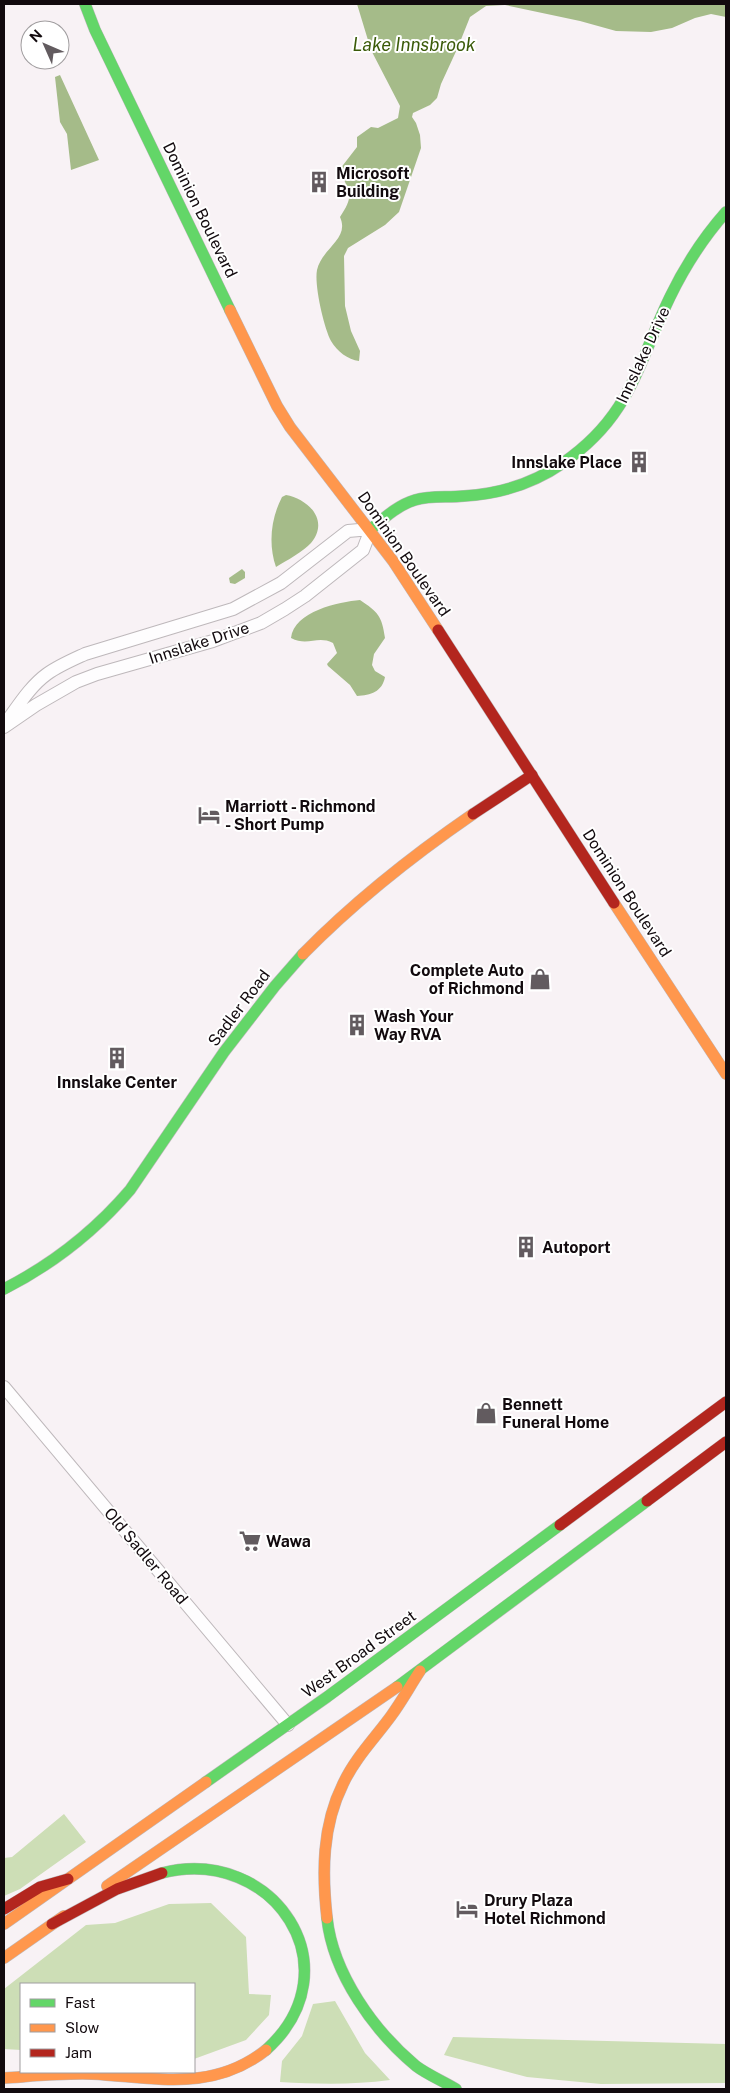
<svg xmlns="http://www.w3.org/2000/svg" width="730" height="2093" font-family="'Public Sans',sans-serif">
  <style>
    .forest { fill: #cddeb6 }
    .water { fill: #a5bb89 }
    .lines { fill: none; stroke-linecap: round; stroke-linejoin: round }
    .street-casing { stroke: #beb8bb; stroke-width: 14 }
    .fast-casing { stroke: #beb8bb; stroke-width: 12 }
    .slow-casing { stroke: #beb8bb; stroke-width: 12 }
    .jam-casing { stroke: #beb8bb; stroke-width: 12 }
    .street { stroke: #fefdfe; stroke-width: 12 }
    .fast { stroke: #63d668; stroke-width: 11 }
    .slow { stroke: #ff974d; stroke-width: 11 }
    .jam { stroke: #b3261e; stroke-width: 11 }
    .labels { text-anchor: middle; dominant-baseline: central; stroke-width: 4; stroke-linejoin: round; paint-order: stroke }
    .poi-label { font-size: 16px; font-weight: bold; fill: #120a0e; stroke: #fff; text-anchor: start }
    .street-label { font-size: 16px; fill: #120a0e; stroke: #fff }
    .water-label { font-size: 18px; font-style: italic; fill: #3b5b09; stroke: #fff }
  </style>
  <rect width="100%" height="100%" fill="#f8f2f5"/>
  <g class="forest">
    <path d="M 64,1814 L 86,1842 L 20,1889 L 4,1896 L 4,1858 L 12,1857 Z"/>
    <path d="M 211,1903 L 246,1937 L 249,1994 L 271,1995 L 269,2015 L 246,2040 L 194,2059 L 194,1984 L 21,1984 L 21,2050 L 4,2049 L 4,1989 L 86,1925 L 115,1923 L 169,1904 Z"/>
    <path d="M 335,2001 L 365,2053 L 390,2080 C 353,2085 317,2084 280,2082 L 282,2061 L 302,2036 L 313,2004 Z"/>
    <path d="M 453,2037 L 726,2044 L 726,2083 L 601,2084 L 527,2077 L 444,2055 Z"/>
  </g>
  <g class="water">
    <path d="M 357,4 L 726,4 L 726,17 L 711,14 L 695,18 L 672,28 L 651,32 L 616,31 L 580,21 L 505,5 L 486,6 L 470,17 L 458,47 L 441,84 L 437,98 L 430,105 L 413,113 L 412,117 L 416,123 L 420,135 L 421,148 L 399,212 L 385,225 L 348,248 L 344,256 L 345,306 L 351,331 L 360,351 L 359,361 C 348,360 337,351 331,341 C 324,328 314,285 317,270 C 322,248 350,239 340,217 C 356,193 348,193 340,169 L 357,147 L 357,137 L 371,127 L 378,128 L 398,118 L 400,106 L 371,50 Z"/>
    <path d="M 60,75 L 99,160 L 71,170 L 67,134 L 60,122 L 55,77 Z"/>
    <path d="M 286,495 C 308,499 330,520 311,543 C 304,551 286,561 276,567 C 268,544 271,518 282,497 Z"/>
    <path d="M 242,569 L 245,572 L 245,578 L 235,584 L 230,583 L 229,578 Z"/>
    <path d="M 360,600 C 378,612 382,616 385,638 L 374,654 L 372,665 L 375,671 L 385,677 C 382,692 371,695 357,696 L 350,685 L 328,666 L 327,664 L 337,653 L 333,643 C 317,635 308,647 291,638 C 294,611 339,602 360,600 Z"/>
  </g>
  <g class="lines">
    <g class="street-casing">
      <g id="street">
        <path d="M 4,725 C 17,708 29,687 47,674 C 58,666 72,660 85,654 L 233,609 L 281,583 L 348,531 L 371,529 L 363,550 L 305,596 L 285,609 L 261,623 L 213,641 L 97,674 L 76,682 L 36,705 L 4,727"/>
        <path d="M 4,1387 L 288,1725"/>
      </g>
    </g>
    <g class="fast-casing">
      <g id="fast">
        <path d="M 85,4 L 95,30 L 230,310"/>
        <path d="M 371,529 C 384,518 398,505 415,500 C 431,495 448,498 464,496 C 499,494 534,483 563,463 C 631,416 637,365 670,297 C 685,266 703,238 726,212"/>
        <path d="M 4,1289 C 53,1264 94,1232 130,1190 L 224,1052 L 275,986 L 303,954"/>
        <path d="M 397,1687 L 647,1501"/>
        <path d="M 206,1782 L 327,1697 L 560,1525"/>
        <path d="M 162,1873 C 274,1845 356,1969 266,2050"/>
        <path d="M 327,1918 C 333,1974 374,2031 416,2066 C 428,2075 443,2081 456,2089"/>
      </g>
    </g>
    <g class="slow-casing">
      <g id="slow">
        <path d="M 230,310 L 277,406 L 290,427 L 393,561 L 438,630"/>
        <path d="M 614,903 L 726,1074"/>
        <path d="M 303,954 C 355,901 412,856 473,814"/>
        <path d="M 107,1886 L 397,1687"/>
        <path d="M 327,1918 C 322,1873 322,1826 343,1784 C 355,1758 375,1738 391,1716 C 402,1701 410,1686 420,1671"/>
        <path d="M 4,1924 L 206,1782"/>
        <path d="M 4,1958 L 64,1916"/>
        <path d="M 4,2078 C 34,2076 63,2073 92,2074 C 154,2077 212,2093 266,2050"/>
      </g>
    </g>
    <g class="jam-casing">
      <g id="jam">
        <path d="M 438,630 L 614,903"/>
        <path d="M 473,814 L 532,775"/>
        <path d="M 647,1501 L 726,1442"/>
        <path d="M 560,1525 L 726,1402"/>
        <path d="M 4,1909 L 40,1887 L 68,1879"/>
        <path d="M 52,1924 L 117,1889 L 162,1873"/>
      </g>
    </g>
    <use href="#street" class="street"/>
    <use href="#fast" class="fast"/>
    <use href="#slow" class="slow"/>
    <use href="#jam" class="jam"/>
  </g>
  <defs>
    <g id="building-bare" transform="scale(1.725)"><path d="M-4-6H4V6H1V3H-1V6H-4ZM-2.5-4.3h1.7v1.8h-1.7ZM.8-4.3h1.7v1.8H.8ZM-2.5-1h1.7V.8h-1.7ZM.8-1h1.7V.8H.8Z" fill="#625b5f" stroke="#fff" stroke-width="2.5" paint-order="stroke"/></g>
    <g id="hotel-bare" transform="scale(1.725)"><path d="M-6-4.5h1.5V1H6V5H4.5V3h-9V5H-6ZM-4 0a1.8 1.8 0 1 1 3.6 0ZM.5 0V-2.5h3Q6-2.5 6 0Z" fill="#625b5f" stroke="#fff" stroke-width="2.5" paint-order="stroke"/></g>
    <g id="shop-bare" transform="scale(1.725)"><path d="M-5-2.5h2.3a2.7 3.5 0 0 1 5.4 0H5L5.5 6h-11ZM-1.5-2.5h3a1.5 2.3 0 0 0-3 0Z" fill="#625b5f" stroke="#fff" stroke-width="2.5" paint-order="stroke"/></g>
    <g id="supermarket-bare" transform="scale(1.725)"><path d="M-6-5.5h2.5l.6 2H6L4.5 2H-2.5L-4.4-4H-6ZM-1.5 3.2a1.3 1.3 0 1 0 .1 0ZM3 3.2a1.3 1.3 0 1 0 .1 0Z" fill="#625b5f" stroke="#fff" stroke-width="2.5" paint-order="stroke"/></g>
  </defs>
  <g fill-rule="evenodd">
    <use href="#building-bare" x="319" y="182"/>
    <use href="#building-bare" x="639" y="462"/>
    <use href="#hotel-bare" x="209" y="815"/>
    <use href="#shop-bare" x="540" y="979"/>
    <use href="#building-bare" x="357" y="1025"/>
    <use href="#building-bare" x="117" y="1058"/>
    <use href="#building-bare" x="526" y="1247"/>
    <use href="#shop-bare" x="486" y="1413"/>
    <use href="#supermarket-bare" x="250" y="1541"/>
    <use href="#hotel-bare" x="467" y="1909"/>
  </g>
  <g class="labels">
    <g class="poi-label">
      <text x="336" y="173">Microsoft<tspan x="336" dy="18">Building</tspan></text>
      <text x="622" y="462" text-anchor="end">Innslake Place</text>
      <text x="225" y="806">Marriott - Richmond<tspan x="225" dy="18">- Short Pump</tspan></text>
      <text x="524" y="970" text-anchor="end">Complete Auto<tspan x="524" dy="18">of Richmond</tspan></text>
      <text x="374" y="1016">Wash Your<tspan x="374" dy="18">Way RVA</tspan></text>
      <text x="117" y="1082" text-anchor="middle">Innslake Center</text>
      <text x="542" y="1247">Autoport</text>
      <text x="502" y="1404">Bennett<tspan x="502" dy="18">Funeral Home</tspan></text>
      <text x="266" y="1541">Wawa</text>
      <text x="484" y="1900">Drury Plaza<tspan x="484" dy="18">Hotel Richmond</tspan></text>
    </g>
    <g class="street-label">
      <text transform="translate(200 210) rotate(64)">Dominion Boulevard</text>
      <text transform="translate(643 355) rotate(-65)">Innslake Drive</text>
      <text transform="translate(404 554) rotate(55)">Dominion Boulevard</text>
      <text transform="translate(199 643) rotate(-18)">Innslake Drive</text>
      <text transform="translate(627 893) rotate(57)">Dominion Boulevard</text>
      <text transform="translate(239 1008) rotate(-53)">Sadler Road</text>
      <text transform="translate(146 1556) rotate(50)">Old Sadler Road</text>
      <text transform="translate(359 1654) rotate(-36)">West Broad Street</text>
    </g>
    <g class="water-label">
      <text x="414" y="44">Lake Innsbrook</text>
    </g>
  </g>
  <rect width="730" height="2093" fill="none" stroke="#120a0e" stroke-width="10"/>
  <rect x="20" y="1983" width="175" height="90" fill="#ffffff" stroke="#a09d9f"/>
  <rect x="30" y="1999" width="25" height="8" fill="#63d668" stroke="#a09d9f"/>
  <text x="65" y="2008" font-size="15" fill="#120a0e">Fast</text>
  <rect x="30" y="2024" width="25" height="8" fill="#ff974d" stroke="#a09d9f"/>
  <text x="65" y="2033" font-size="15" fill="#120a0e">Slow</text>
  <rect x="30" y="2049" width="25" height="8" fill="#b3261e" stroke="#a09d9f"/>
  <text x="65" y="2058" font-size="15" fill="#120a0e">Jam</text>
  <g transform="translate(45 45) rotate(315)"><circle r="24" fill="#ffffff" stroke="#a09d9f"/>
  <path d="M0-4L9 19L0 12L-9 19Z" fill="#625b5f"/>
  <text y="-8" font-size="14" font-weight="bold" text-anchor="middle" fill="#120a0e">N</text>
  </g>
</svg>
